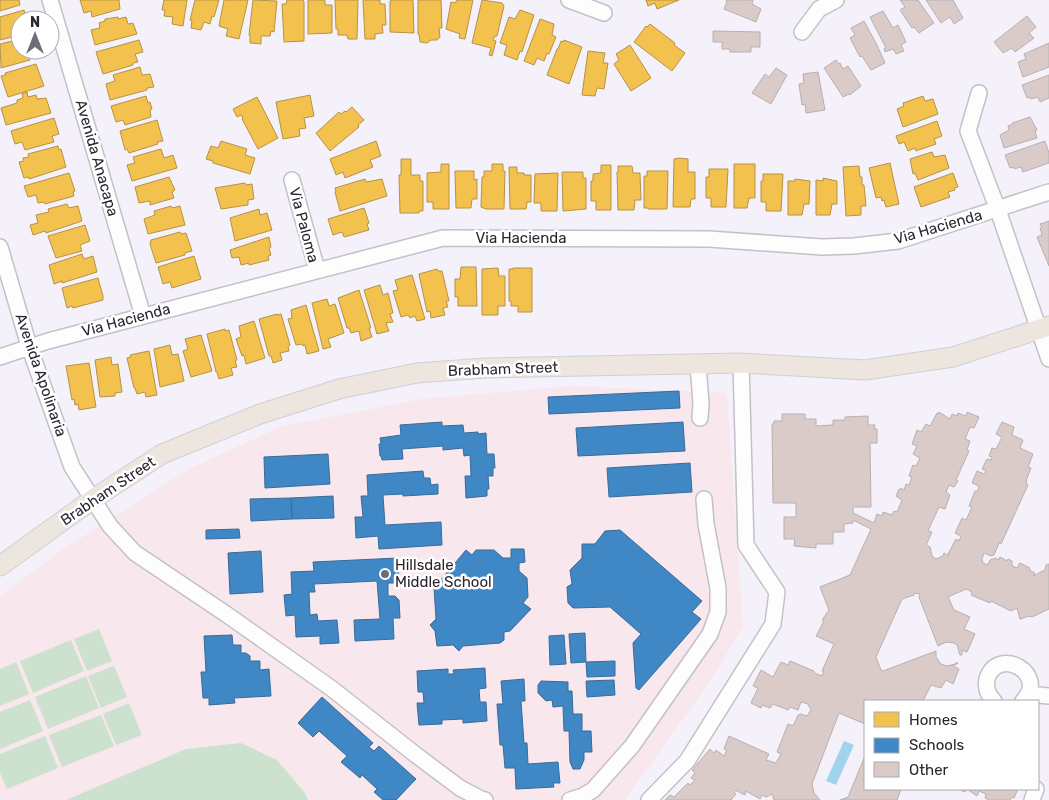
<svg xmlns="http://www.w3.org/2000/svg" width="1049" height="800" font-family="Rubik,sans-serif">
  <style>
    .education { fill: #f8e7ed }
    .green { fill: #cde1cf }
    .water { fill: #a0d4ed }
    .homes { fill: #f2c14e; stroke: #b69245 }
    .schools { fill: #3f88c5; stroke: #396b98 }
    .building { fill: #dacbc9; stroke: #b7b0b1 }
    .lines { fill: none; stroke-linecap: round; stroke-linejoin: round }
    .minor-casing { stroke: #c4c0c8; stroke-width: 18 }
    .major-casing { stroke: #d0cfd4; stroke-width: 21 }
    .minor { stroke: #fefdfe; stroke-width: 15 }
    .major { stroke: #ece6df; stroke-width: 19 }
    .poi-dot { fill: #716d77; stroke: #fff; stroke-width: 2 }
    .labels { text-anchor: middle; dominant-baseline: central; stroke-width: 5; stroke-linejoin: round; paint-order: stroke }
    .street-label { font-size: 15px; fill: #2a2630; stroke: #fff }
    .poi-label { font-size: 15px; fill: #2a2630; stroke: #fff; text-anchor: start }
  </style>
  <rect width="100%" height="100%" fill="#f5f1fa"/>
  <path class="education" d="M 570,386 L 727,393 L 743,627 L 709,683 L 625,800 L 0,800 L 0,596 L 59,552 L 189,469 L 280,427 L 421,399 Z"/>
  <g class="green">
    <path d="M 99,629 L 112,661 L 87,671 L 74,639 Z"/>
    <path d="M 71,640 L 84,671 L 33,693 L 20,661 Z"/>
    <path d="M 16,662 L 29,694 L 0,706 L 0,669 Z"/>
    <path d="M 114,666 L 127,697 L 101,708 L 88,676 Z"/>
    <path d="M 86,676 L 99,708 L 48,729 L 35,697 Z"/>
    <path d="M 30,700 L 43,731 L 0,749 L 0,712 Z"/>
    <path d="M 129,703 L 142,735 L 116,745 L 103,714 Z"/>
    <path d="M 101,715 L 114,746 L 62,767 L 49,735 Z"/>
    <path d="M 45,736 L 58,768 L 7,789 L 0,773 L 0,754 Z"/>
    <path d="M 241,743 L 277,760 L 305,793 L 308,800 L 66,800 L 186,749 Z"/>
  </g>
  <path class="water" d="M 844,741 L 854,745 L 836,785 L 826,781 Z"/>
  <g class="homes">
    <path d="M 0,0 L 19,0 L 20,5 L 0,11 Z"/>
    <path d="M 80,0 L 119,0 L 120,9 L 92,17 L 91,11 L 84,13 Z"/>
    <path d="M 164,0 L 187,0 L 183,26 L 172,24 L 173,17 L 164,16 L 165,10 L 162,10 Z"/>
    <path d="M 195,0 L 219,0 L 214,17 L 212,16 L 210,24 L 204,22 L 201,30 L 191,28 L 192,20 L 190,20 Z"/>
    <path d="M 224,0 L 248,0 L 239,39 L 226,36 L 228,29 L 219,26 Z"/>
    <path d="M 253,0 L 277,1 L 274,32 L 271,31 L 270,36 L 261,36 L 261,44 L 250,43 L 250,35 L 249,35 Z"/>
    <path d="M 287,0 L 303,0 L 304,2 L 304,41 L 284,42 L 282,4 L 286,4 Z"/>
    <path d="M 308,0 L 325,0 L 325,5 L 332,5 L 332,33 L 308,34 Z"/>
    <path d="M 335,0 L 358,0 L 357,39 L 348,39 L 347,35 L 338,35 L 338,29 L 336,29 Z"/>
    <path d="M 363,0 L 380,0 L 380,4 L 385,4 L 386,25 L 382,25 L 383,33 L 375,34 L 375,39 L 365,39 Z"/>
    <path d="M 393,0 L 413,0 L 414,33 L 390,32 L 390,1 Z"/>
    <path d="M 418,0 L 441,0 L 442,28 L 439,28 L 440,37 L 437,40 L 431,40 L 427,43 L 420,42 L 419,34 L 418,34 Z"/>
    <path d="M 457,0 L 473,0 L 465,39 L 459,38 L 460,34 L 446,29 L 451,2 L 455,3 Z"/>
    <path d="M 482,0 L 502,3 L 504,6 L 497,36 L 495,36 L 493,40 L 496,41 L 492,56 L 489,55 L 491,48 L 472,43 Z"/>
    <path d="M 646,0 L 679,0 L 657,9 L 655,3 L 648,6 Z"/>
    <path d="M 24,10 L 27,20 L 20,20 L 20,35 L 0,40 L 0,17 Z"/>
    <path d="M 520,10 L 534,15 L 522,52 L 520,51 L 517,60 L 504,55 L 507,45 L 500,43 L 509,17 L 515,19 Z"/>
    <path d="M 118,17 L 118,19 L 126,17 L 128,24 L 133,23 L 137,34 L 95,45 L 91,30 L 100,28 L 99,23 L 105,21 L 105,19 Z"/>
    <path d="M 540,19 L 554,24 L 552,35 L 556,37 L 549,54 L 547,53 L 544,61 L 537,58 L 534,65 L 524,61 Z"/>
    <path d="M 650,24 L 675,43 L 674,45 L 685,53 L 672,71 L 634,42 L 646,26 L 647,27 Z"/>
    <path d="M 20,39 L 20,50 L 36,50 L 36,52 L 29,54 L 30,60 L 1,68 L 0,44 Z"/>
    <path d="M 139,40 L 143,52 L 135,54 L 138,62 L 133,63 L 133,65 L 103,74 L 96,52 Z"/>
    <path d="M 564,40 L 582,47 L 569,84 L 547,75 L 557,49 L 558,49 L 561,41 L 564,42 Z"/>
    <path d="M 630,45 L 651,78 L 631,91 L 614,64 L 619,60 L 616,54 Z"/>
    <path d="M 588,51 L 605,53 L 603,63 L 608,63 L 604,89 L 597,88 L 595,96 L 582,95 Z"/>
    <path d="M 36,64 L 44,86 L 8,97 L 1,76 L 6,75 L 5,73 Z"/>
    <path d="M 140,67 L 142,75 L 150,74 L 154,87 L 147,88 L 147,90 L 110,100 L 106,84 L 115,81 L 113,75 Z"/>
    <path d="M 27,92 L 28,97 L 36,95 L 37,99 L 46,98 L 51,113 L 6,125 L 1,108 L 17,103 L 17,100 L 23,98 L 22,94 Z"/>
    <path d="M 310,95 L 314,116 L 304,118 L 306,128 L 299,129 L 300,136 L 283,139 L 276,102 Z"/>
    <path d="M 146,96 L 148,103 L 150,102 L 152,109 L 150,110 L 151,117 L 125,125 L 123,120 L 116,122 L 111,106 Z"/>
    <path d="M 923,96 L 925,101 L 933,99 L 938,114 L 903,127 L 897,109 L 904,106 L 903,103 Z"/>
    <path d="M 257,97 L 278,138 L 258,149 L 242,119 L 243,118 L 241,115 L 237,117 L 233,109 Z"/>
    <path d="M 352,107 L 364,120 L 358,125 L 359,127 L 330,151 L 316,133 L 339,112 L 341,114 L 345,111 L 346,112 Z"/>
    <path d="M 54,118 L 59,134 L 52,136 L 54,142 L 25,150 L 22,142 L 15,144 L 11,131 Z"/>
    <path d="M 157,120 L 163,141 L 157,142 L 158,144 L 129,153 L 127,149 L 125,150 L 120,131 Z"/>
    <path d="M 937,121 L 942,136 L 934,139 L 936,144 L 916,151 L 915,148 L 908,151 L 904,142 L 899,144 L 896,136 Z"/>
    <path d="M 221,141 L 247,149 L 245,155 L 255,158 L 250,174 L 213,163 L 213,161 L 206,159 L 211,146 L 218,148 Z"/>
    <path d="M 376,141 L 381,156 L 370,160 L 373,167 L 345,178 L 343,172 L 336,175 L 330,159 Z"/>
    <path d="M 58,146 L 59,150 L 61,149 L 66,167 L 29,179 L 29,177 L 24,178 L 19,162 L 24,161 L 23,158 L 29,157 L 28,154 Z"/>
    <path d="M 161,149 L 164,158 L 173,155 L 177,168 L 132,181 L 127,165 L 135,163 L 133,157 Z"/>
    <path d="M 932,152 L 934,157 L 945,155 L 949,168 L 918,180 L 915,173 L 913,174 L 910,159 Z"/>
    <path d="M 679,158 L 688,159 L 688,172 L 695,172 L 695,199 L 691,199 L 690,207 L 673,207 L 674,159 Z"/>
    <path d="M 401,159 L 411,159 L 411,175 L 420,175 L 420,181 L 423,181 L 423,211 L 419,211 L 419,213 L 400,213 L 399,175 L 401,175 Z"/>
    <path d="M 890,163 L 899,204 L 886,207 L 884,200 L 882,201 L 881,197 L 876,198 L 869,168 Z"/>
    <path d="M 441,164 L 449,164 L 449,209 L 433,209 L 433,202 L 427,202 L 427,173 L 441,172 Z"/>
    <path d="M 492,164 L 503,164 L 503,171 L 505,171 L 504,209 L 486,209 L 481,207 L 482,177 L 484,177 L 484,171 L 492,171 Z"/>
    <path d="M 734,164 L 755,164 L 755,198 L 749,198 L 747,208 L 734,208 Z"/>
    <path d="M 601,165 L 611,165 L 611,210 L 596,210 L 596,201 L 591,201 L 591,181 L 593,181 L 593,174 L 601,173 Z"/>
    <path d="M 618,166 L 632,166 L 633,173 L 640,173 L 641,200 L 635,200 L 634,210 L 618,210 L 617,172 L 618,172 Z"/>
    <path d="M 859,166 L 860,177 L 862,177 L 862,185 L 864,185 L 866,206 L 861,206 L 861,215 L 846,216 L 843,167 Z"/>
    <path d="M 509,167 L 517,167 L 517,173 L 524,173 L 524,175 L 531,175 L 531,202 L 527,202 L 526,209 L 510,209 Z"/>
    <path d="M 709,169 L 728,169 L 726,207 L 711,207 L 711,198 L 706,198 L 706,177 L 709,177 Z"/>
    <path d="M 455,171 L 474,171 L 474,180 L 477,179 L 477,199 L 472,199 L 471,208 L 456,208 Z"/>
    <path d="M 647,171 L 668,171 L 667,209 L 648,209 L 648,208 L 644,208 L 644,176 L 647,176 Z"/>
    <path d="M 562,172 L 583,172 L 583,178 L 586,178 L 586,209 L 563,211 Z"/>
    <path d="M 69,173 L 75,191 L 73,192 L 74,196 L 45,204 L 44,202 L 38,203 L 36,195 L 28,197 L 24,186 Z"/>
    <path d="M 558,173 L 557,211 L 541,211 L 541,203 L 534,203 L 535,174 Z"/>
    <path d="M 953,173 L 958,187 L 954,188 L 955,190 L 948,192 L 950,197 L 921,207 L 914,187 Z"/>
    <path d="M 763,174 L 783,174 L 781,211 L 766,211 L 766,202 L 761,202 L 761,181 L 763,181 Z"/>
    <path d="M 169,177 L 175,190 L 172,192 L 174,198 L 150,205 L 150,201 L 139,203 L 135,187 Z"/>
    <path d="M 823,178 L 837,181 L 837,204 L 832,204 L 830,215 L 816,215 L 816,180 L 823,181 Z"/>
    <path d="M 365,179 L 366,182 L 382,179 L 387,196 L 340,211 L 335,192 L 336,192 L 335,188 Z"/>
    <path d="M 795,179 L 810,181 L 809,204 L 804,204 L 802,215 L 788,215 L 788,181 L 795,181 Z"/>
    <path d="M 245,183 L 246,185 L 252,184 L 254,199 L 248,200 L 248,205 L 221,209 L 215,188 Z"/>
    <path d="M 67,204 L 69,208 L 78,206 L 82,221 L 46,233 L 45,231 L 33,235 L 30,225 L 38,223 L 36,215 L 49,212 L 48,209 Z"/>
    <path d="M 171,206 L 172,208 L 180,206 L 185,225 L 148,234 L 144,219 L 155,215 L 154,211 Z"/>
    <path d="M 364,208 L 369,223 L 367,224 L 369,230 L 344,237 L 342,232 L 333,235 L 328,219 Z"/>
    <path d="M 259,209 L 260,215 L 267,213 L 272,230 L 235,241 L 230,218 Z"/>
    <path d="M 85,225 L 90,241 L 80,245 L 82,251 L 56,258 L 48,236 Z"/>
    <path d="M 180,232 L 181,234 L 186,233 L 192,251 L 185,253 L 185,255 L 156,263 L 150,244 L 151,240 Z"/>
    <path d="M 269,237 L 271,247 L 269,248 L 271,255 L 268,256 L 269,260 L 249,265 L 249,263 L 241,265 L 239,257 L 232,258 L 230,250 Z"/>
    <path d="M 82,254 L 84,259 L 93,256 L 97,272 L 62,283 L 62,281 L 54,284 L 49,265 Z"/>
    <path d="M 194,256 L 201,279 L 172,288 L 170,282 L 163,284 L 158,267 Z"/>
    <path d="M 461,267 L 476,267 L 477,306 L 458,306 L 458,297 L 455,297 L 455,279 L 460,279 Z"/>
    <path d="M 498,268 L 499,276 L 505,276 L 505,306 L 498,306 L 498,315 L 482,315 L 482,269 Z"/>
    <path d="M 513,268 L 532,268 L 532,312 L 518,312 L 518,306 L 511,306 L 511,301 L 509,301 L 509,269 L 513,269 Z"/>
    <path d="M 437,269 L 438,271 L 442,271 L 449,301 L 446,301 L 448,307 L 443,308 L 445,315 L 431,318 L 430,311 L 427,312 L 419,274 Z"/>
    <path d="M 412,275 L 425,319 L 417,321 L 415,316 L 410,318 L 408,315 L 401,317 L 393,291 L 398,290 L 395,280 Z"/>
    <path d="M 98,278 L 103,296 L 103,300 L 73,308 L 72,306 L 67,308 L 62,288 Z"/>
    <path d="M 380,285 L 383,295 L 388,293 L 393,313 L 390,314 L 393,322 L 386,323 L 389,331 L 377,334 L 364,290 Z"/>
    <path d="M 359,290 L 371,328 L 369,328 L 372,337 L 361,341 L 359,331 L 351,333 L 349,328 L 347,328 L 338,298 Z"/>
    <path d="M 327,299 L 329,306 L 335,304 L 344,333 L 328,339 L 331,347 L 323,349 L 312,303 Z"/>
    <path d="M 306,305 L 319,351 L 307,354 L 305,345 L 303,346 L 302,344 L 296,345 L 288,319 L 292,318 L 291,310 Z"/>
    <path d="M 277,314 L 277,315 L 281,314 L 290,345 L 288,346 L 289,351 L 280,353 L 282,360 L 273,363 L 271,356 L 269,356 L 259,319 Z"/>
    <path d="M 254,321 L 265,358 L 246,364 L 244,355 L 242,356 L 236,339 L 241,337 L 239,326 Z"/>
    <path d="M 225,329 L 225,331 L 229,330 L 237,360 L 235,361 L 237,367 L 231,368 L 233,375 L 219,379 L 217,372 L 216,372 L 207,334 Z"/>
    <path d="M 201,335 L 212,371 L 191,377 L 183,351 L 188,349 L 185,339 Z"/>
    <path d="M 170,345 L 172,355 L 178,354 L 184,381 L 160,387 L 154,349 Z"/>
    <path d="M 149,351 L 157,395 L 146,397 L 145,392 L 137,394 L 135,388 L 134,388 L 127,358 L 131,357 L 130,355 Z"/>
    <path d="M 111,357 L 112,365 L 118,364 L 122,392 L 115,393 L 115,396 L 100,397 L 95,360 Z"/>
    <path d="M 89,363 L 96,407 L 79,410 L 78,404 L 75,405 L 74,399 L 72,400 L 66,366 Z"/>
  </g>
  <g class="schools">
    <path d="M 679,391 L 680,408 L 549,414 L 548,397 Z"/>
    <path d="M 442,422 L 442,426 L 463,425 L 464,433 L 478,432 L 478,434 L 486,433 L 487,454 L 494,454 L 495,468 L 493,468 L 493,476 L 488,476 L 489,489 L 487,489 L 487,496 L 466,498 L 465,476 L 471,476 L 470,455 L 464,456 L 463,448 L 443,450 L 443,446 L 402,449 L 403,459 L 382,460 L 381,456 L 380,456 L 379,444 L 381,444 L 380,438 L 401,435 L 400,425 Z"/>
    <path d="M 683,422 L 685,451 L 578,456 L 576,428 Z"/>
    <path d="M 328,454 L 330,484 L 265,488 L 264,457 Z"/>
    <path d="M 690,463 L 692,492 L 609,497 L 607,468 Z"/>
    <path d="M 423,471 L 424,478 L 430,478 L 431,485 L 438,484 L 438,494 L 403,496 L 403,494 L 383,495 L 385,525 L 441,522 L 442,545 L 379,549 L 378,536 L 356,538 L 355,517 L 363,517 L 361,496 L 368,496 L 367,475 Z"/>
    <path d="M 333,496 L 334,518 L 292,519 L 291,498 Z"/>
    <path d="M 291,498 L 292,519 L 251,521 L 250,499 Z"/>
    <path d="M 239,529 L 240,538 L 206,539 L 206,530 Z"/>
    <path d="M 620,530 L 702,601 L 692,612 L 701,619 L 639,690 L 636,688 L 633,643 L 641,634 L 610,607 L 573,608 L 568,603 L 567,587 L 572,584 L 570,570 L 582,558 L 582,544 L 595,544 L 605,531 Z"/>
    <path d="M 511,549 L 524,549 L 525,562 L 519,563 L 519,571 L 527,578 L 528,597 L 523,603 L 531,609 L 510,631 L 504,632 L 504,640 L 500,643 L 463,646 L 459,651 L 453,645 L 437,646 L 435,631 L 430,625 L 436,619 L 434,588 L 466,550 L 472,555 L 476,550 L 494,550 L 503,558 L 511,558 Z"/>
    <path d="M 261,551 L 263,592 L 230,594 L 228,553 Z"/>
    <path d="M 398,558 L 399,583 L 388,583 L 388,596 L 395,596 L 399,600 L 400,618 L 393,618 L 394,639 L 355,641 L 354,620 L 380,619 L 377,581 L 314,584 L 315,592 L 309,592 L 310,615 L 317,614 L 318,621 L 337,620 L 339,643 L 320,644 L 320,636 L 296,637 L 295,615 L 286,616 L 284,595 L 292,594 L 291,572 L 314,571 L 313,562 Z"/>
    <path d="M 585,633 L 586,662 L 571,663 L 569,634 Z"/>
    <path d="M 232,635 L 233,645 L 241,645 L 241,653 L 246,653 L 250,656 L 250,661 L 260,661 L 260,670 L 269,669 L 271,696 L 234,698 L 235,703 L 209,705 L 209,698 L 203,698 L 201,672 L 206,672 L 204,636 Z"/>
    <path d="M 564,635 L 566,664 L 550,665 L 549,636 Z"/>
    <path d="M 615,661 L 615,676 L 587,677 L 586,662 Z"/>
    <path d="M 485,668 L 486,688 L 479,689 L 480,702 L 486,702 L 487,721 L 463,723 L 463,719 L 442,720 L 442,724 L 419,725 L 417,703 L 424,703 L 423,692 L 418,692 L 417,671 L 448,669 L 448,674 L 454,674 L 453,670 Z"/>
    <path d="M 524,679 L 525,701 L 521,701 L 524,743 L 527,743 L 528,764 L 558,762 L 560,783 L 553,783 L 554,787 L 516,789 L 515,768 L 505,768 L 503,745 L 500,745 L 497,704 L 503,704 L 501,681 Z"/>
    <path d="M 614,680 L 615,695 L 587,697 L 586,681 Z"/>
    <path d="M 541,681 L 568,682 L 568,691 L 572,691 L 573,714 L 582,714 L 582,731 L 591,731 L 592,752 L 584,752 L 584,760 L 580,769 L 573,769 L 570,762 L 569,731 L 564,731 L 563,706 L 553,707 L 552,700 L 546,701 L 538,693 L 538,685 Z"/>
    <path d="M 322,697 L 373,743 L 369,747 L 374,751 L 379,746 L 416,779 L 396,800 L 383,800 L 374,792 L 377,789 L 362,775 L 360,778 L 341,762 L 347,756 L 319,731 L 313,737 L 298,723 Z"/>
  </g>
  <g class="building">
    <path d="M 726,0 L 753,0 L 752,4 L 761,9 L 756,22 L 724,9 L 727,2 Z"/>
    <path d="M 900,0 L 918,0 L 934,23 L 919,33 L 914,27 L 912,28 L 900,10 L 905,7 Z"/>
    <path d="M 926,0 L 953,0 L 963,18 L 954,24 L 950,17 L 941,23 Z"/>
    <path d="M 883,11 L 893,28 L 898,25 L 906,42 L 901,45 L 904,51 L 896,54 L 893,49 L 885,52 L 884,49 L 886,48 L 870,17 Z"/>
    <path d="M 1027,16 L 1036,27 L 1029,33 L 1034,38 L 1015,52 L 1012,48 L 1003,53 L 994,42 Z"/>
    <path d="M 864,21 L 876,43 L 885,63 L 871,70 L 862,56 L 860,57 L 850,38 L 855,35 L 851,28 Z"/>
    <path d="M 713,31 L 760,32 L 760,47 L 751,47 L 751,52 L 730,52 L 730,49 L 722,49 L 722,42 L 713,42 Z"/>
    <path d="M 1049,43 L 1049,67 L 1023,77 L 1018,62 L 1026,59 L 1024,54 Z"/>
    <path d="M 836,60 L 839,64 L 840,63 L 843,69 L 848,66 L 861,86 L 850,95 L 849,94 L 843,97 L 824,68 Z"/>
    <path d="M 776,68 L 787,75 L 771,104 L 752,93 L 765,74 L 769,77 Z"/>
    <path d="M 818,72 L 825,110 L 806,113 L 805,104 L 802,105 L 799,84 L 804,83 L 803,74 Z"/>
    <path d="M 1049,75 L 1049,98 L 1040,102 L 1038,97 L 1031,99 L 1030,97 L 1027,98 L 1022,85 Z"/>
    <path d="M 1030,117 L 1037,130 L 1035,131 L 1037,138 L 1004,148 L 1000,135 L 1009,130 L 1008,126 L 1013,124 L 1012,123 Z"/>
    <path d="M 1045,141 L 1049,153 L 1049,163 L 1023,172 L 1021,167 L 1014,169 L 1014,167 L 1010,168 L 1005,155 Z"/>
    <path d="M 1049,221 L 1049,266 L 1037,237 L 1042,235 L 1040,228 L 1042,227 L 1040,224 Z"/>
    <path d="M 939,412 L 950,419 L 952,414 L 957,416 L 958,413 L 966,416 L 967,412 L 979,417 L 974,428 L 970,427 L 965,439 L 970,441 L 967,450 L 969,451 L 956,480 L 958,481 L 954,487 L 949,485 L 946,492 L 950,495 L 945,509 L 939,507 L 928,531 L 932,532 L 926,545 L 930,547 L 932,556 L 936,559 L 943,556 L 944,553 L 949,556 L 948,554 L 956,539 L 959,541 L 961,536 L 955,533 L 962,518 L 966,520 L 972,507 L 969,506 L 975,491 L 978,491 L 979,486 L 972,483 L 977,471 L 984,474 L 986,471 L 982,469 L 987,459 L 991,460 L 992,457 L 989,456 L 992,448 L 996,449 L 1002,437 L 996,434 L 1002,422 L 1014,427 L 1012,435 L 1023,440 L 1020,448 L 1033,454 L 1028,467 L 1031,468 L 1027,478 L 1026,483 L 1028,485 L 1001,544 L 999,543 L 994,555 L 991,556 L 984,553 L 982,559 L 983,563 L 988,565 L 990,560 L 996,558 L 999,560 L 1000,557 L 1007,561 L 1008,559 L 1012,561 L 1012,566 L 1017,568 L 1020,563 L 1030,568 L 1029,570 L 1035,573 L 1033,576 L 1045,570 L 1046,565 L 1049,564 L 1049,609 L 1032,617 L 1029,616 L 1020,619 L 1017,608 L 1011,611 L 991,601 L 990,603 L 971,595 L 972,592 L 966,589 L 948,597 L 954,610 L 970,617 L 964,629 L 975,634 L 967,652 L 962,650 L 962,655 L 960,655 L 957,645 L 954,643 L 946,642 L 938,646 L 919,597 L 920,594 L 915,593 L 914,595 L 902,599 L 876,657 L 881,670 L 883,671 L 936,651 L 936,657 L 941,664 L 947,666 L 955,664 L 957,662 L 958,663 L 953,666 L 959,669 L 953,684 L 946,680 L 941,688 L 931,685 L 923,701 L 865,701 L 865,724 L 839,713 L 812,784 L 814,793 L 820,800 L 774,800 L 772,794 L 766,797 L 762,795 L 760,799 L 746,791 L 745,795 L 735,790 L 734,792 L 736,794 L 731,800 L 665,800 L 670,795 L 674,797 L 688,783 L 690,785 L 695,780 L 691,778 L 695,773 L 692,770 L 710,749 L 714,753 L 716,750 L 724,756 L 727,750 L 724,749 L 729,736 L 769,754 L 766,760 L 776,763 L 781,754 L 777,752 L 788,724 L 793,726 L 798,715 L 801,714 L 807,716 L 811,710 L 808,704 L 801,702 L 798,710 L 790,707 L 788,710 L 773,704 L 770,708 L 762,705 L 761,708 L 751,703 L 758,688 L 753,686 L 761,670 L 773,677 L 781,662 L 788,665 L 790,661 L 814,671 L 814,673 L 822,676 L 824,671 L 822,671 L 834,644 L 816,636 L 824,621 L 822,620 L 829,610 L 820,587 L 850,575 L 871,529 L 853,520 L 853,523 L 844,524 L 844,532 L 833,532 L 833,544 L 816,544 L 816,548 L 794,546 L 795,539 L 784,539 L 784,517 L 796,517 L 796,503 L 773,503 L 772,424 L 774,424 L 774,421 L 782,421 L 782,414 L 805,414 L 805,419 L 816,419 L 816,426 L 833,425 L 833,420 L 845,420 L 845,417 L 868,416 L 868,425 L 875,425 L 874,429 L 877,429 L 877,443 L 870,443 L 871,507 L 853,507 L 853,513 L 874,523 L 877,514 L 882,516 L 883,512 L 892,515 L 894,511 L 897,512 L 902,500 L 896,496 L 899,489 L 900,490 L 901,488 L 904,490 L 906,484 L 909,485 L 912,477 L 909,476 L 913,465 L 916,466 L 920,458 L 913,454 L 917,446 L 912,444 L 917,430 L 921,432 L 926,424 L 930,426 L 937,413 L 938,414 Z"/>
    <path d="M 865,756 L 865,789 L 901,789 L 897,800 L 840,800 L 848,797 Z"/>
    <path d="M 958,789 L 1018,789 L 1014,798 L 1012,797 L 1010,800 L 989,800 L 985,798 L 986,794 L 979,791 L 977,796 L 967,789 L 965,792 Z"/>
  </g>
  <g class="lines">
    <g class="minor-casing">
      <g id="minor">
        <path d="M 50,0 L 143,316"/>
        <path d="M 569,0 L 604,13"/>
        <path d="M 802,32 L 819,9 L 836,0"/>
        <path d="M 979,93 L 968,131 L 998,210 L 1049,359"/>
        <path d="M 292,180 L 317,270"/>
        <path d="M 0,247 L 29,346 L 72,467 L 110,526 L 135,553 L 226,614 L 331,688 L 416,755 L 460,788 L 481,799 L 485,800"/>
        <path d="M 0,357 L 48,341 L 443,238 L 709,239 L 822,247 L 854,246 L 898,241 L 1049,192"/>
        <path d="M 698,364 L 701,403 L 700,418"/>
        <path d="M 1028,694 L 1049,696"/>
        <path d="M 994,701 C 988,695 985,688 987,679 C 998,645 1049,674 1023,701"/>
        <path d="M 570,800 L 583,796 L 593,790 L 632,746 L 710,634 L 718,612 L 718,588 L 706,524 L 704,499"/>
        <path d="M 649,800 L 687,761 L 773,624 L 777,592 L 746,545 L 741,363"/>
        <path d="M 1032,800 L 1036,789"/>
      </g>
    </g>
    <g class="major-casing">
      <path id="major" d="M 0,566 L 93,499 L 162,454 L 260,414 L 339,389 L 417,373 L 486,368 L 741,363 L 865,370 L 953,357 L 1049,326"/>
    </g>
    <use href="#minor" class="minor"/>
    <use href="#major" class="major"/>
  </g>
  <circle class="poi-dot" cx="385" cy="574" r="5"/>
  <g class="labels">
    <g class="street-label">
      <text transform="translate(97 158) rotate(74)">Avenida Anacapa</text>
      <text transform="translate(304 225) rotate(75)">Via Paloma</text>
      <text transform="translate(938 227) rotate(-16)">Via Hacienda</text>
      <text x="521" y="238">Via Hacienda</text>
      <text transform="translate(126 320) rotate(-15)">Via Hacienda</text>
      <text transform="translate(503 369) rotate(-2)">Brabham Street</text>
      <text transform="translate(41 375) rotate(71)">Avenida Apolinaria</text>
      <text transform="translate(108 491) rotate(-34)">Brabham Street</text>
    </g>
    <g class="poi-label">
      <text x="395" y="565">Hillsdale<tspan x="395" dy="17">Middle School</tspan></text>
    </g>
  </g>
  <rect x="864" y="700" width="175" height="90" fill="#ffffff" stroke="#aaa8ac"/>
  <rect x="874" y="712" width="25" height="15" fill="#f2c14e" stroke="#aaa8ac"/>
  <text x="909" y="725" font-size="15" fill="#2a2630">Homes</text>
  <rect x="874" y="738" width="25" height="15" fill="#3f88c5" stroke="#aaa8ac"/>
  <text x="909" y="750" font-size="15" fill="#2a2630">Schools</text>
  <rect x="874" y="762" width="25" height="15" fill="#dacbc9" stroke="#aaa8ac"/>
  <text x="909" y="775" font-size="15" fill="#2a2630">Other</text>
  <g transform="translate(35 35)"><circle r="24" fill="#ffffff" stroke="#aaa8ac"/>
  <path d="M0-4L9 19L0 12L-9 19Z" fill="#716d77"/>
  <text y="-8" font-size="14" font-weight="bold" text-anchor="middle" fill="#2a2630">N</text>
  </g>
</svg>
